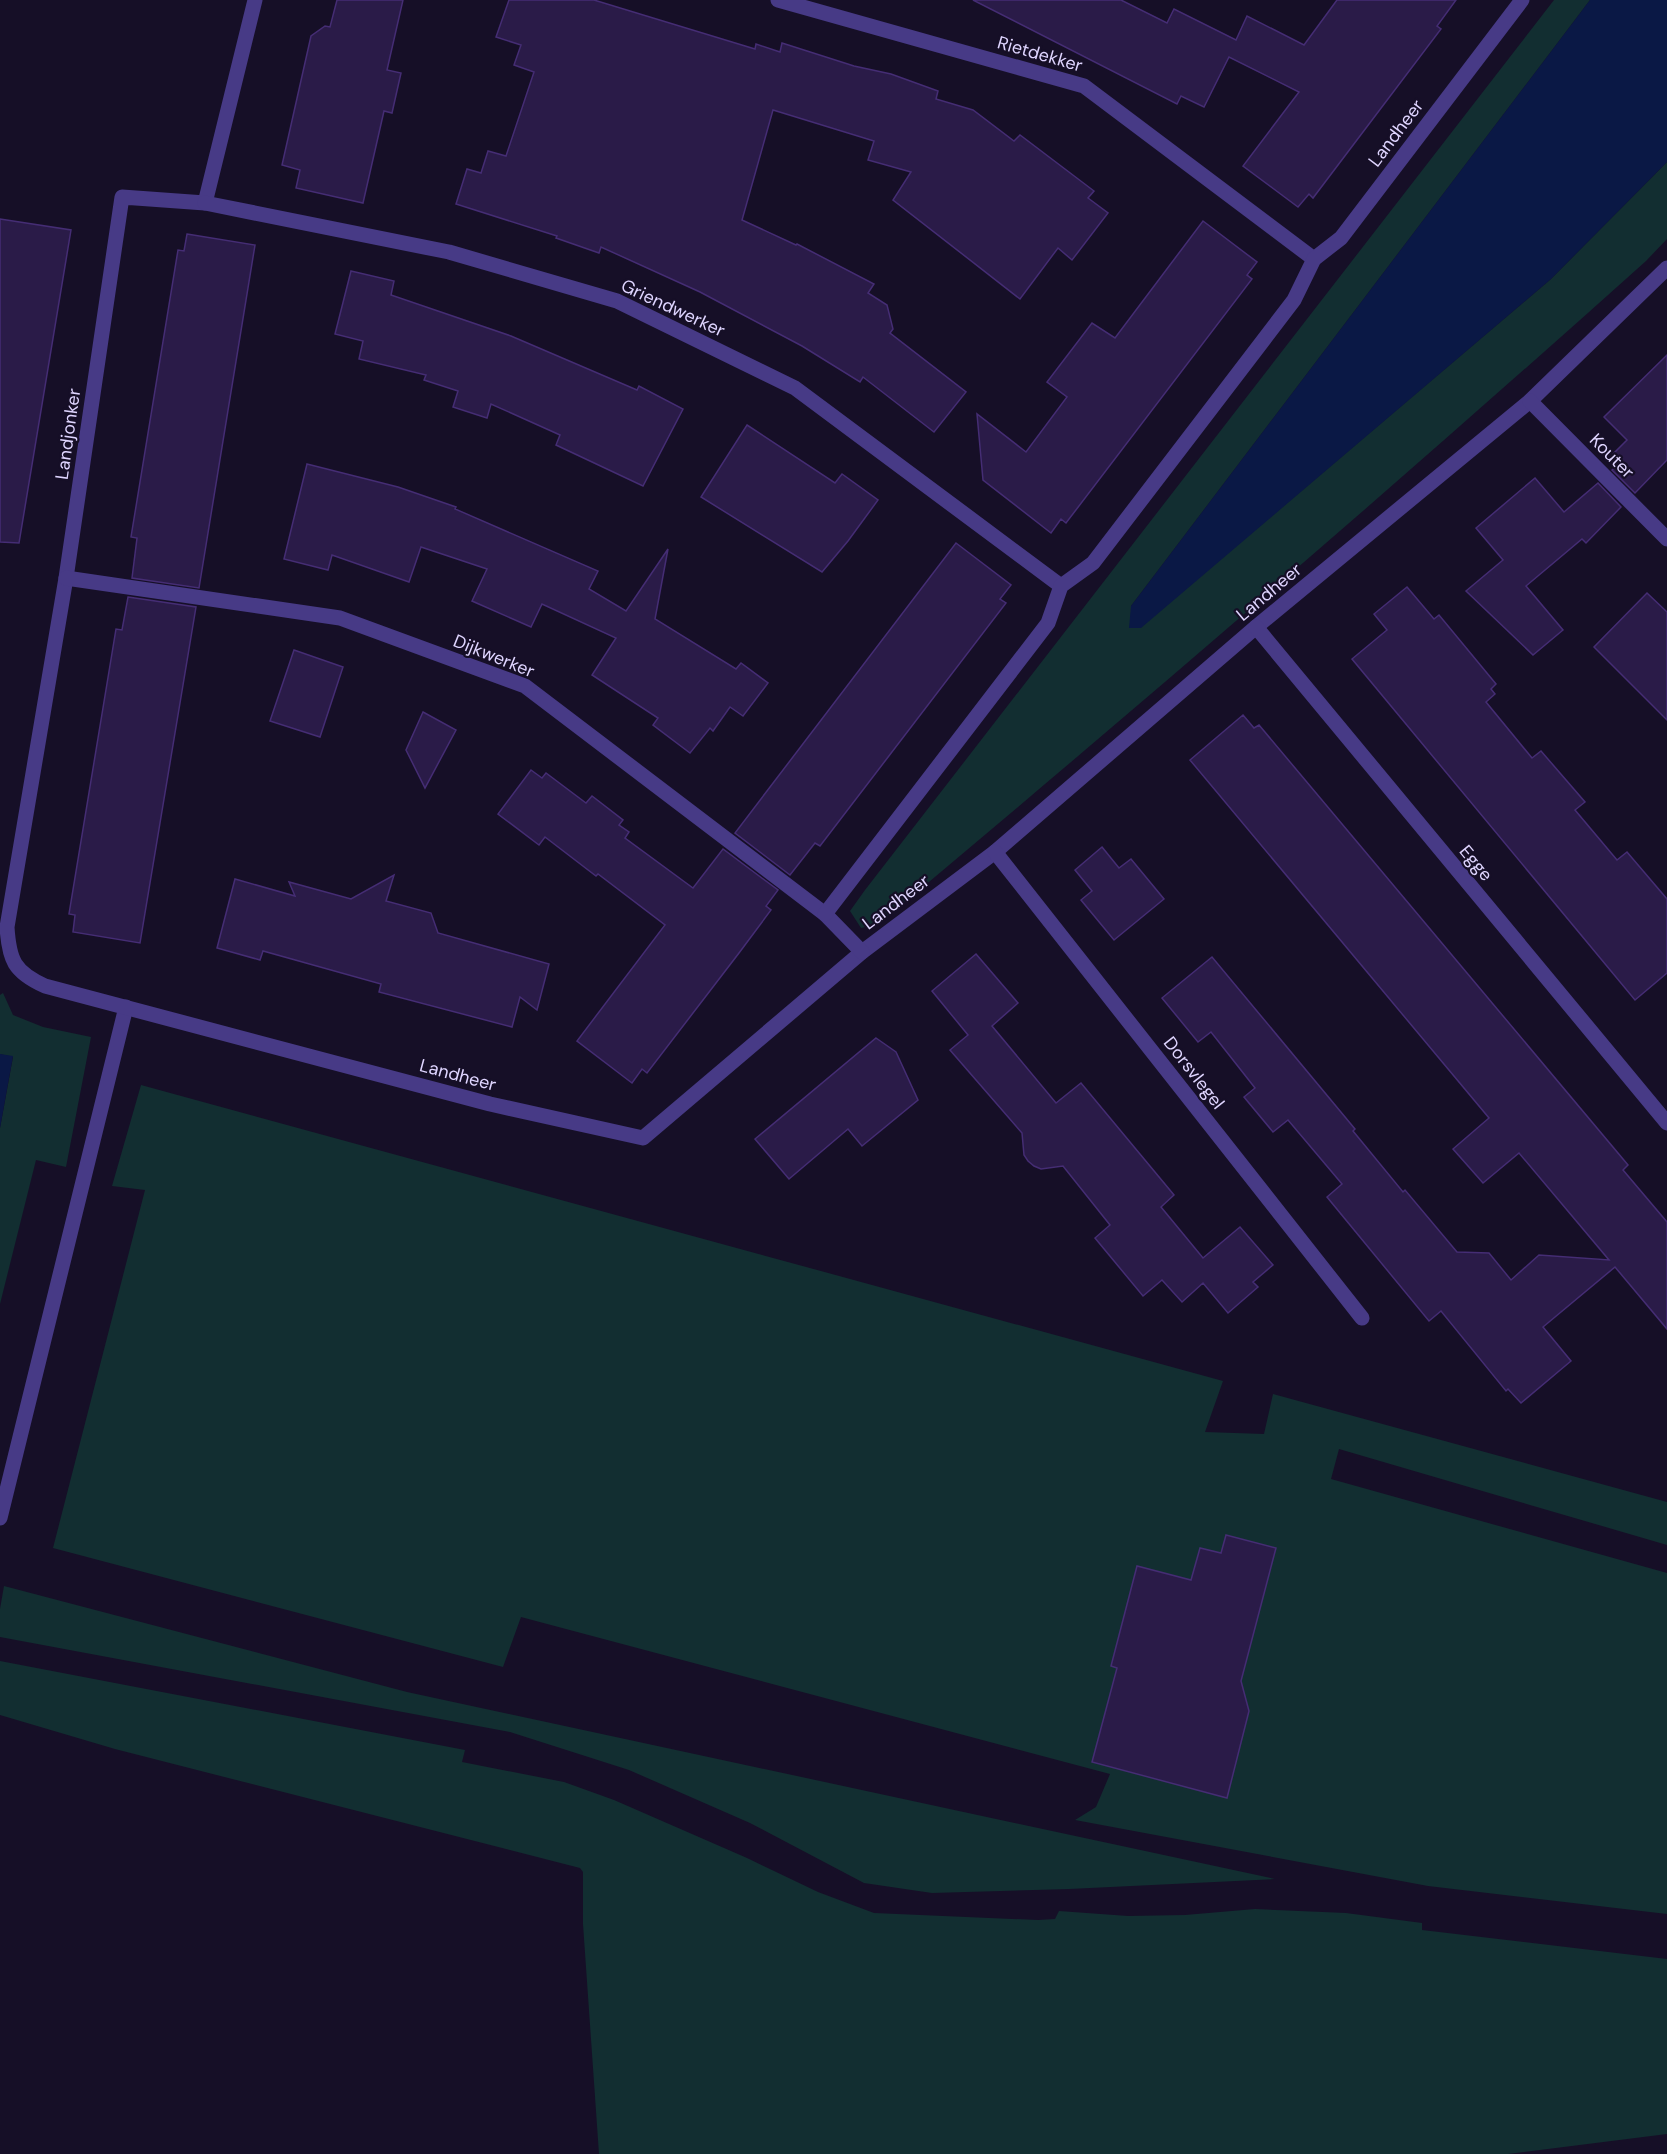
<svg xmlns="http://www.w3.org/2000/svg" width="1667" height="2154" font-family="'DM Sans',sans-serif">
  <style>
    .green { fill: #122e31 }
    .water { fill: #0a1845 }
    .building { fill: #2a1b48; stroke: #452d74; stroke-width: 1.5 }
    .lines { fill: none; stroke-linecap: round; stroke-linejoin: round }
    .service { stroke: #473a86; stroke-width: 15 }
    .minor { stroke: #473a86; stroke-width: 15 }
    .labels { text-anchor: middle; dominant-baseline: central; stroke-width: 4.5; stroke-linejoin: round; paint-order: stroke }
    .street-label { font-size: 18px; fill: #dfd5ff; stroke: #160f27 }
  </style>
  <rect width="100%" height="100%" fill="#160f27"/>
  <g class="green">
    <path d="M 1554,0 L 1590,0 L 1131,606 L 1141,627 L 1551,279 L 1667,162 L 1667,239 L 1646,261 C 1395,486 1138,707 879,924 L 861,928 L 850,911 L 865,890 Z"/>
    <path d="M 3,993 L 13,1015 L 43,1027 L 91,1037 L 66,1167 L 36,1160 L 0,1304 L 0,1128 L 13,1057 L 0,1054 L 0,995 Z"/>
    <path d="M 141,1085 L 1223,1381 L 1205,1432 L 1264,1434 L 1273,1394 L 1667,1502 L 1667,1545 L 1339,1449 L 1331,1479 L 1667,1573 L 1667,1914 L 1428,1886 L 1075,1820 L 1096,1807 L 1110,1774 L 521,1617 L 503,1667 L 53,1548 L 145,1190 L 112,1186 Z"/>
    <path d="M 4,1586 L 407,1692 L 1275,1879 L 1069,1889 L 932,1893 L 864,1883 L 750,1823 L 629,1770 L 510,1732 L 0,1637 L 0,1609 Z"/>
    <path d="M 0,1661 L 465,1750 L 462,1762 L 564,1782 L 614,1800 L 747,1858 L 818,1892 L 874,1913 L 1038,1920 L 1055,1919 L 1059,1911 L 1128,1916 L 1185,1915 L 1255,1909 L 1346,1913 L 1422,1923 L 1422,1930 L 1667,1959 L 1667,2134 L 1508,2154 L 599,2154 L 583,1924 L 583,1872 L 580,1868 L 115,1749 L 0,1715 Z"/>
  </g>
  <g class="water">
    <path d="M 1590,0 L 1667,0 L 1667,162 L 1551,279 L 1141,628 L 1129,628 L 1131,606 Z"/>
    <path d="M 0,1054 L 13,1056 L 0,1128 Z"/>
  </g>
  <g class="building">
    <path d="M 337,0 L 403,0 L 387,70 L 401,73 L 392,113 L 384,111 L 363,203 L 296,188 L 300,170 L 282,165 L 311,36 L 325,26 L 330,27 Z"/>
    <path d="M 509,0 L 594,0 L 755,49 L 756,44 L 780,52 L 782,43 L 854,66 L 891,74 L 938,91 L 936,99 L 973,110 L 1014,141 L 1020,135 L 1094,191 L 1088,198 L 1108,213 L 1072,260 L 1058,248 L 1020,299 L 893,200 L 911,172 L 868,160 L 874,141 L 773,110 L 742,220 L 796,245 L 797,244 L 874,284 L 868,293 L 887,305 L 893,329 L 890,333 L 966,392 L 934,432 L 863,377 L 860,382 L 802,346 L 700,292 L 601,247 L 599,253 L 556,238 L 557,236 L 456,204 L 467,169 L 481,173 L 488,151 L 506,156 L 534,72 L 514,65 L 521,45 L 496,37 Z"/>
    <path d="M 973,0 L 1121,0 L 1167,23 L 1174,9 L 1236,40 L 1247,16 L 1304,45 L 1337,0 L 1456,0 L 1437,26 L 1441,29 L 1313,198 L 1309,194 L 1298,207 L 1243,166 L 1299,92 L 1229,57 L 1204,107 L 1181,96 L 1177,104 Z"/>
    <path d="M 0,219 L 71,230 L 19,543 L 0,542 Z"/>
    <path d="M 1203,221 L 1257,262 L 1247,275 L 1252,279 L 1066,523 L 1061,519 L 1051,533 L 983,480 L 977,414 L 1026,452 L 1067,397 L 1047,382 L 1092,323 L 1115,338 Z"/>
    <path d="M 187,234 L 255,245 L 199,588 L 132,578 L 137,538 L 131,537 L 178,250 L 184,251 Z"/>
    <path d="M 351,271 L 394,281 L 391,295 L 511,336 L 637,390 L 639,386 L 683,409 L 643,486 L 556,445 L 560,435 L 491,404 L 487,418 L 453,407 L 458,391 L 424,380 L 426,375 L 359,359 L 363,341 L 335,334 Z"/>
    <path d="M 1667,355 L 1667,460 L 1635,493 L 1612,470 L 1622,462 L 1613,454 L 1627,440 L 1604,417 Z"/>
    <path d="M 747,425 L 835,483 L 842,474 L 878,500 L 848,541 L 822,572 L 701,497 Z"/>
    <path d="M 307,464 L 398,487 L 456,507 L 455,509 L 598,571 L 589,589 L 626,611 L 668,549 L 655,619 L 736,669 L 741,663 L 768,683 L 743,716 L 730,707 L 713,731 L 710,728 L 690,753 L 653,725 L 658,718 L 592,675 L 616,638 L 542,604 L 531,627 L 472,601 L 487,569 L 421,547 L 409,582 L 332,555 L 328,570 L 284,559 Z"/>
    <path d="M 1535,478 L 1564,512 L 1598,483 L 1621,507 L 1586,543 L 1582,539 L 1526,586 L 1563,630 L 1533,655 L 1466,591 L 1503,560 L 1476,528 Z"/>
    <path d="M 956,543 L 1011,585 L 1000,599 L 1006,603 L 820,846 L 815,843 L 790,875 L 735,833 Z"/>
    <path d="M 1407,587 L 1434,619 L 1439,615 L 1496,684 L 1491,689 L 1495,694 L 1486,702 L 1532,758 L 1541,751 L 1585,802 L 1575,810 L 1617,860 L 1627,852 L 1667,899 L 1667,973 L 1635,1000 L 1352,659 L 1387,630 L 1374,614 Z"/>
    <path d="M 1647,593 L 1667,612 L 1667,720 L 1594,647 Z"/>
    <path d="M 128,597 L 196,607 L 140,943 L 73,932 L 75,915 L 69,914 L 116,629 L 122,630 Z"/>
    <path d="M 294,650 L 343,667 L 320,737 L 270,721 Z"/>
    <path d="M 423,712 L 456,730 L 425,788 L 406,750 Z"/>
    <path d="M 1243,715 L 1254,728 L 1259,725 L 1628,1165 L 1623,1170 L 1667,1222 L 1667,1329 L 1615,1267 L 1543,1327 L 1571,1361 L 1521,1403 L 1508,1389 L 1506,1391 L 1441,1311 L 1429,1321 L 1327,1197 L 1342,1184 L 1288,1120 L 1273,1132 L 1244,1097 L 1255,1088 L 1211,1032 L 1198,1042 L 1162,998 L 1212,957 L 1355,1129 L 1353,1131 L 1403,1192 L 1405,1190 L 1457,1252 L 1489,1253 L 1511,1280 L 1539,1255 L 1609,1260 L 1519,1153 L 1483,1183 L 1453,1149 L 1489,1118 L 1190,760 Z"/>
    <path d="M 531,770 L 542,778 L 546,773 L 586,803 L 592,796 L 623,820 L 619,825 L 629,832 L 625,838 L 693,888 L 723,849 L 778,890 L 766,906 L 771,910 L 739,953 L 647,1073 L 642,1069 L 632,1083 L 577,1041 L 665,925 L 598,874 L 596,876 L 545,837 L 539,845 L 498,814 Z"/>
    <path d="M 1102,847 L 1119,868 L 1131,859 L 1164,899 L 1114,940 L 1081,900 L 1092,891 L 1075,870 Z"/>
    <path d="M 394,875 L 386,901 L 431,913 L 438,933 L 549,964 L 537,1010 L 520,997 L 512,1027 L 379,992 L 381,984 L 263,951 L 260,960 L 217,948 L 235,879 L 295,896 L 289,882 L 351,899 Z"/>
    <path d="M 976,954 L 1018,1003 L 992,1026 L 1056,1103 L 1081,1083 L 1174,1195 L 1161,1207 L 1203,1258 L 1240,1227 L 1273,1265 L 1253,1282 L 1258,1287 L 1228,1313 L 1203,1283 L 1182,1302 L 1162,1280 L 1143,1296 L 1095,1238 L 1110,1225 L 1063,1166 L 1041,1169 L 1034,1166 L 1028,1161 L 1024,1155 L 1022,1133 L 950,1050 L 968,1035 L 932,991 Z"/>
    <path d="M 876,1038 L 896,1052 L 918,1100 L 862,1146 L 848,1129 L 789,1179 L 755,1139 Z"/>
    <path d="M 1226,1535 L 1276,1548 L 1241,1681 L 1249,1711 L 1227,1798 L 1092,1762 L 1117,1668 L 1111,1666 L 1137,1566 L 1191,1580 L 1200,1548 L 1221,1553 Z"/>
  </g>
  <g class="lines">
    <path class="service" d="M 0,1518 L 126,1007"/>
    <g class="minor">
      <path d="M 255,0 L 205,203 L 122,197 L 66,578 L 7,927 C 9,960 14,972 45,986 L 490,1104 L 643,1138 L 862,952 L 995,852 L 1256,627 L 1530,401 L 1667,268"/>
      <path d="M 778,0 L 1084,86 L 1314,259"/>
      <path d="M 205,203 L 449,252 L 617,301 L 795,388 L 1061,586"/>
      <path d="M 1530,401 L 1667,539"/>
      <path d="M 66,578 L 340,618 L 525,686 L 825,914 L 862,952"/>
      <path d="M 1256,627 L 1667,1123"/>
      <path d="M 995,852 L 1362,1318"/>
      <path d="M 825,914 L 1048,623 L 1061,586 L 1093,563 L 1294,300 L 1314,259 L 1341,238 L 1522,0"/>
    </g>
  </g>
  <g class="labels">
    <g class="street-label">
      <text transform="translate(1040 54) rotate(16)">Rietdekker</text>
      <text transform="translate(1396 133) rotate(-53)">Landheer</text>
      <text transform="translate(673 308) rotate(25)">Griendwerker</text>
      <text transform="translate(68 434) rotate(-82)">Landjonker</text>
      <text transform="translate(1612 456) rotate(45)">Kouter</text>
      <text transform="translate(1269 592) rotate(-40)">Landheer</text>
      <text transform="translate(494 656) rotate(22)">Dijkwerker</text>
      <text transform="translate(1476 863) rotate(50)">Egge</text>
      <text transform="translate(896 902) rotate(-37)">Landheer</text>
      <text transform="translate(1194 1073) rotate(52)">Dorsvlegel</text>
      <text transform="translate(458 1075) rotate(15)">Landheer</text>
    </g>
  </g>
</svg>
